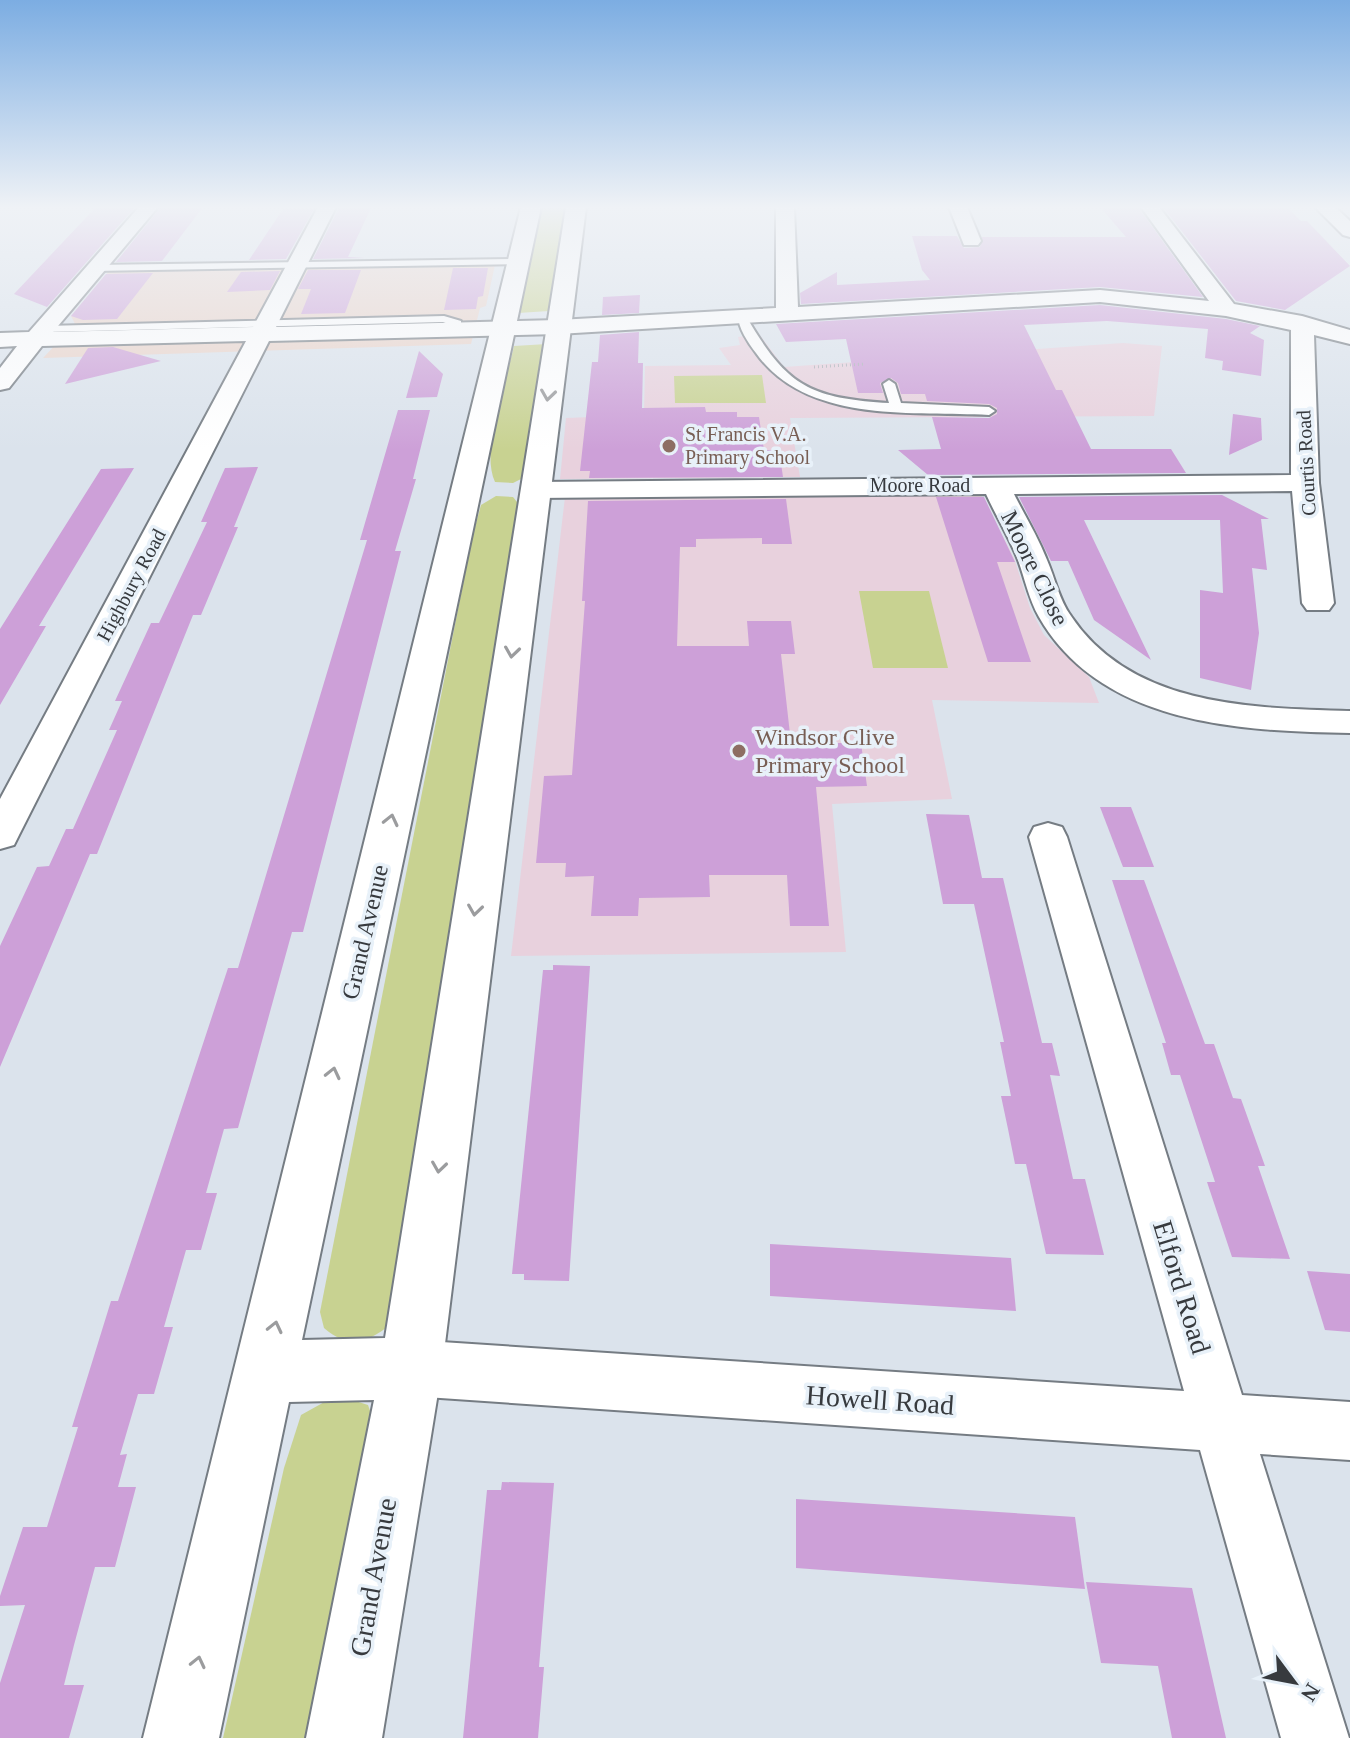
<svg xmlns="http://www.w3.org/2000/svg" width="1350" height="1738" font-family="'Times New Roman',serif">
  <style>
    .commercial { fill: #ead3c9 }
    .education { fill: #e8d1dd }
    .green { fill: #c8d291 }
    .building { fill: #cda0d8 }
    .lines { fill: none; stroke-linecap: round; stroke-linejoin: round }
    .service-casing { stroke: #757c83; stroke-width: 4 }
    .minor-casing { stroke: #757c83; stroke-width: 4 }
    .tertiary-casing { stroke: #757c83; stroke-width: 4 }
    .path { stroke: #a9afb6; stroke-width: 3; stroke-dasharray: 1 3; stroke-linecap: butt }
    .service { fill: #fff; fill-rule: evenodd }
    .minor { fill: #fff; fill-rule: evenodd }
    .tertiary { fill: #fff; fill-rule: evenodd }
    .oneway { stroke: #9b9c9e }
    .education-dot { fill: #8d6e63; stroke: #e8f1f9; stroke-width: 3 }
    .labels { text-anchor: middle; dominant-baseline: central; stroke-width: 7; stroke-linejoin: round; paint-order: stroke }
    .far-education-label { font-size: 20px; fill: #785e54; stroke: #e8f1f9; text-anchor: start }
    .far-street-label { font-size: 20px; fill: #373a3e; stroke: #e8f1f9 }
    .street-label { font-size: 24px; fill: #373a3e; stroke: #e8f1f9 }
    .education-label { font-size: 24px; fill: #785e54; stroke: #e8f1f9; text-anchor: start }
    .near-street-label { font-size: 28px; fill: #373a3e; stroke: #e8f1f9 }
  </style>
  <rect width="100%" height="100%" fill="#dbe3ec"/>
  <path class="commercial" d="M 495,265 L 486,306 L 480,308 L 471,344 L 43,358 L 75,324 L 71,316 L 109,271 Z"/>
  <g class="education">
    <path d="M 759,334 L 784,367 L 1123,343 L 1162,346 L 1154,416 L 790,418 L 800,477 L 560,479 L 566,418 L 644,415 L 645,366 L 731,365 L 719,348 L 740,345 L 738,337 Z"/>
    <path d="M 981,495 L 1014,558 L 1030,608 L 1044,635 L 1089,677 L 1099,703 L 932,700 L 952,799 L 832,804 L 846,952 L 511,956 L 565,497 Z"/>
  </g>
  <g class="green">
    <path d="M 538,207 L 566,207 L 549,311 L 518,313 Z"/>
    <path d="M 547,344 L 527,444 L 525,477 L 513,483 L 495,482 C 480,450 506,382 514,346 Z"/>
    <path d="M 762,375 L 766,403 L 675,403 L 674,376 Z"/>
    <path d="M 496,496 L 513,497 L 521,507 L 390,1325 C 367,1343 348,1349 324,1328 L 320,1312 L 472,538 L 481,505 Z"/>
    <path d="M 859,591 L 929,591 L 948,668 L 873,668 Z"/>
    <path d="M 337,1395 L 368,1405 L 374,1422 L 321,1738 L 223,1738 L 284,1468 L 301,1415 Z"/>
  </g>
  <g class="building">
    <path d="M 96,207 L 135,207 L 47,307 L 14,294 Z"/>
    <path d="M 161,207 L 203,207 L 162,261 L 116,262 Z"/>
    <path d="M 1100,207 L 1138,207 L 1203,297 L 1100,287 L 801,304 L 800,293 L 837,272 L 837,285 L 930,280 L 922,270 L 912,236 L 957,236 L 964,248 L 980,247 L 982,237 L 1126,237 Z"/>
    <path d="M 1163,207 L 1287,207 L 1301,221 L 1307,221 L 1350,266 L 1285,310 L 1236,301 Z"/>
    <path d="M 339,208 L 371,208 L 348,257 L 365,258 L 313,259 Z"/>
    <path d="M 283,209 L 314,209 L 286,259 L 249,260 Z"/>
    <path d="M 453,268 L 488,268 L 483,296 L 478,297 L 476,309 L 444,310 Z"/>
    <path d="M 308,270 L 361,270 L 345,313 L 301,314 L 311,289 L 298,289 Z"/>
    <path d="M 280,271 L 270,290 L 227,292 L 241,272 Z"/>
    <path d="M 153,273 L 117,319 L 83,320 L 71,316 L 106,274 Z"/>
    <path d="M 640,295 L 639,313 L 602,315 L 603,297 Z"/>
    <path d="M 1100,305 L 1226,319 L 1260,326 L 1250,333 L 1264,340 L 1261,376 L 1222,370 L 1223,361 L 1205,358 L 1208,329 L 1107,321 L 1024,325 L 1056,390 L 1062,390 L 1091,449 L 1171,449 L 1186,473 L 928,475 L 898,450 L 941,449 L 932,417 L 989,418 L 997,414 L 997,408 L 989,404 L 927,401 L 925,394 L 901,394 L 898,383 L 891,378 L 880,383 L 883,393 L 858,393 L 846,339 L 786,342 L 776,324 Z"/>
    <path d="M 639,332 L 638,363 L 643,363 L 642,408 L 705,407 L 706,412 L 737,412 L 737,417 L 759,417 L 764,450 L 779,450 L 783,477 L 589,478 L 590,471 L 580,471 L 592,362 L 598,362 L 600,335 Z"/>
    <path d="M 113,347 L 161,361 L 65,384 L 88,348 Z"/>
    <path d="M 419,351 L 443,374 L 437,397 L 406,398 Z"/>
    <path d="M 398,410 L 430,410 L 413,479 L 416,479 L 395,551 L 401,551 L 303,932 L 292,932 L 238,1128 L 224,1129 L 206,1193 L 217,1193 L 201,1250 L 186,1250 L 164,1327 L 173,1327 L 154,1394 L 138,1394 L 120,1455 L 127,1454 L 118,1487 L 136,1487 L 115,1567 L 95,1567 L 74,1645 L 64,1685 L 84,1685 L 69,1738 L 0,1738 L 0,1683 L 25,1605 L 0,1606 L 0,1596 L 23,1527 L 47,1527 L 78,1427 L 72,1427 L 111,1301 L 118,1301 L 228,968 L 238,968 L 367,540 L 360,540 Z"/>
    <path d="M 1233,414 L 1261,418 L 1262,440 L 1229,455 Z"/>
    <path d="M 258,467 L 234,527 L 238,527 L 201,615 L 193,615 L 97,854 L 90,854 L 0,1067 L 0,946 L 37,867 L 49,866 L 66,829 L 73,829 L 117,730 L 109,730 L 122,701 L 115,701 L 151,623 L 159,623 L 207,522 L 201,522 L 225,468 Z"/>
    <path d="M 134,468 L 39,626 L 46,626 L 0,705 L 0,629 L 101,469 Z"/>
    <path d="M 1222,495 L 1269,519 L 1261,519 L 1267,570 L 1252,568 L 1259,633 L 1251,690 L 1200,678 L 1200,590 L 1223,593 L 1220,520 L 1084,520 L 1151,660 L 1094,620 L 1068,561 L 1051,561 L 1019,497 Z"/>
    <path d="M 936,497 L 984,497 L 1015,562 L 997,562 L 1031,662 L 988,662 Z"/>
    <path d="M 786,499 L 792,544 L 762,544 L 762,538 L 696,539 L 696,547 L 680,547 L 677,646 L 749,646 L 747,621 L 791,621 L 795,654 L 781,654 L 791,743 L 861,743 L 867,786 L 816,787 L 829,926 L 790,926 L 787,875 L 709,875 L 710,897 L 639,898 L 638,916 L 591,916 L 594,876 L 565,877 L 566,863 L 536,863 L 544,776 L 572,775 L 585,601 L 582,601 L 588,501 Z"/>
    <path d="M 1100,807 L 1131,807 L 1154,867 L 1123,867 Z"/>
    <path d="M 926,814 L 969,815 L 982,878 L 1003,878 L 1042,1043 L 1052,1043 L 1060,1076 L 1050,1075 L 1073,1179 L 1085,1179 L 1104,1255 L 1046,1254 L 1026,1164 L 1015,1164 L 1008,1129 L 1001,1096 L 1011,1096 L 1000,1042 L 1004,1042 L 974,904 L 943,904 Z"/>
    <path d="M 1112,880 L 1144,880 L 1205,1044 L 1214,1044 L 1233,1098 L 1241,1099 L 1265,1166 L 1258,1166 L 1290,1259 L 1232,1257 L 1207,1182 L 1215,1182 L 1180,1075 L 1171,1075 L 1162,1043 L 1166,1043 Z"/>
    <path d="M 553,965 L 590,966 L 569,1281 L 524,1280 L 524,1274 L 512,1274 L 543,970 L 553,970 Z"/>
    <path d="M 770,1244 L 1011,1258 L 1016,1311 L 770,1296 Z"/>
    <path d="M 1307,1271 L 1350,1274 L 1350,1332 L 1325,1330 Z"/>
    <path d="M 502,1482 L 554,1483 L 539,1667 L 544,1667 L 538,1738 L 463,1738 L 487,1490 L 501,1490 Z"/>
    <path d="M 796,1499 L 1075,1517 L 1085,1589 L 796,1568 Z"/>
    <path d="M 1086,1582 L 1192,1588 L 1226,1738 L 1172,1738 L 1158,1666 L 1101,1663 Z"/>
  </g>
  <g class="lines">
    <g class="service-casing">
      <g id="service">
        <path d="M 518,259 L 522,264 L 93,271 L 88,268 L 93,265 Z"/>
        <path d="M 444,316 L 461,321 L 461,330 L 453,330 L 451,325 L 443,322 L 45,332 L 39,329 L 45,326 Z"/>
        <path d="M 738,316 L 746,316 C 786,385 808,398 889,403 L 883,384 L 889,380 L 895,384 L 901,403 L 989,407 L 995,411 L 989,415 C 912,411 806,424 756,353 C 748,343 738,327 738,316 Z"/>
      </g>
    </g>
    <g class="minor-casing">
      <g id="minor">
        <path d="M 139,207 L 158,207 L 53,332 L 253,327 L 318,207 L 336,207 L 276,327 L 558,320 L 776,308 L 776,207 L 794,207 L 798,307 L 1100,290 L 1209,301 L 1141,207 L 1159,207 L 1234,304 L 1302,316 L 1350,330 L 1350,344 L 1314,335 L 1319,483 L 1334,603 L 1329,610 L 1307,610 L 1302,603 L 1292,491 L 1014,494 C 1025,516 1038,537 1047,560 C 1055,578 1059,600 1071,616 C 1132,707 1252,708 1350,711 L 1350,733 C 1240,731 1101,725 1039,617 C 1029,600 1025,579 1018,560 C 1009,537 996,516 986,494 L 535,498 L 525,496 L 521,490 L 525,484 L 535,482 L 1291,475 L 1291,330 L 1226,316 L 1100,302 L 558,334 L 269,341 L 19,835 L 14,845 L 0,849 L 0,799 L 246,341 L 42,346 L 9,388 L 0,390 L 0,368 L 17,346 L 0,347 L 0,333 L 29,332 Z"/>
        <path d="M 949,207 L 967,207 L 981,241 L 978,245 L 964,245 Z"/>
        <path d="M 1315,207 L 1335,207 L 1350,221 L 1350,237 L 1343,235 Z"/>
        <path d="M 1048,823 L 1062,827 L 1067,837 L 1242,1395 L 1350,1402 L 1350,1460 L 1260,1454 L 1349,1738 L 1281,1738 L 1200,1450 L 411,1396 L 391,1388 L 383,1368 L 391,1348 L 411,1340 L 1184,1391 L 1029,837 L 1034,827 Z"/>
      </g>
    </g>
    <g class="tertiary-casing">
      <path id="tertiary" d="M 521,207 L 541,207 L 302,1340 L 385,1338 L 566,207 L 586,207 L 442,1368 L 382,1738 L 306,1738 L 374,1400 L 289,1402 L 219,1738 L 143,1738 Z"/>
    </g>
    <path class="path" d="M 814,367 L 865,364"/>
    <use href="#service" class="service"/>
    <use href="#minor" class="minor"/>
    <use href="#tertiary" class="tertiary"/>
  </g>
  <defs><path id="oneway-chevron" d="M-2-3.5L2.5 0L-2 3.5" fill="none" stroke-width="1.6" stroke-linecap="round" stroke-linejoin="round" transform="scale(2)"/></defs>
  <g class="oneway">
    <use href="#oneway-chevron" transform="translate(548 395) rotate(98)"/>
    <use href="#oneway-chevron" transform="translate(512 652) rotate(98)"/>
    <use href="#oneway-chevron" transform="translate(391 820) rotate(-77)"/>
    <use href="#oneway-chevron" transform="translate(475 910) rotate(98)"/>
    <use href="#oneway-chevron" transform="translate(333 1073) rotate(-77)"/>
    <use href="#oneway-chevron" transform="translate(439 1167) rotate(98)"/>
    <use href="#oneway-chevron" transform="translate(275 1327) rotate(-77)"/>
    <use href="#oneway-chevron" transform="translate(198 1662) rotate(-77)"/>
  </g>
  <linearGradient id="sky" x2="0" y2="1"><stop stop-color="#7cade2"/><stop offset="0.46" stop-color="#eff2f6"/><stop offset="1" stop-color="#eff2f6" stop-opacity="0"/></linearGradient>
  <rect width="1350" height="450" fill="url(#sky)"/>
  <g class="education-dot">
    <circle cx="669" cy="446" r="8"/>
    <circle cx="739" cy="751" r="8"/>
  </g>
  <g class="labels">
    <g class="far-education-label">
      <text x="685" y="434">St Francis V.A.<tspan x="685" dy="23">Primary School</tspan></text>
    </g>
    <g class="far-street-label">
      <text transform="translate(1306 463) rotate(-93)">Courtis Road</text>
      <text x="920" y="485">Moore Road</text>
      <text transform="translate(131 585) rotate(-62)">Highbury Road</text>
    </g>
    <g class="street-label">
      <text transform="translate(1035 568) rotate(64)">Moore Close</text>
      <text transform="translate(365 932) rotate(-77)">Grand Avenue</text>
    </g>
    <g class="education-label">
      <text x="755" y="737">Windsor Clive<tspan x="755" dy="28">Primary School</tspan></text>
    </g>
    <g class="near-street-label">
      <text transform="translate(1182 1287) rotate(73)">Elford Road</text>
      <text transform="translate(880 1400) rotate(4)">Howell Road</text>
      <text transform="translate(373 1577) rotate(-80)">Grand Avenue</text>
    </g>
  </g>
  <g transform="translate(1294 1682) rotate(122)" stroke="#e8f1f9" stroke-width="6" paint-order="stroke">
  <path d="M0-6L14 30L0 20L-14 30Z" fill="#373a3e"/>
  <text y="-12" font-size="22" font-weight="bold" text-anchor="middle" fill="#373a3e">N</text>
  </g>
</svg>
